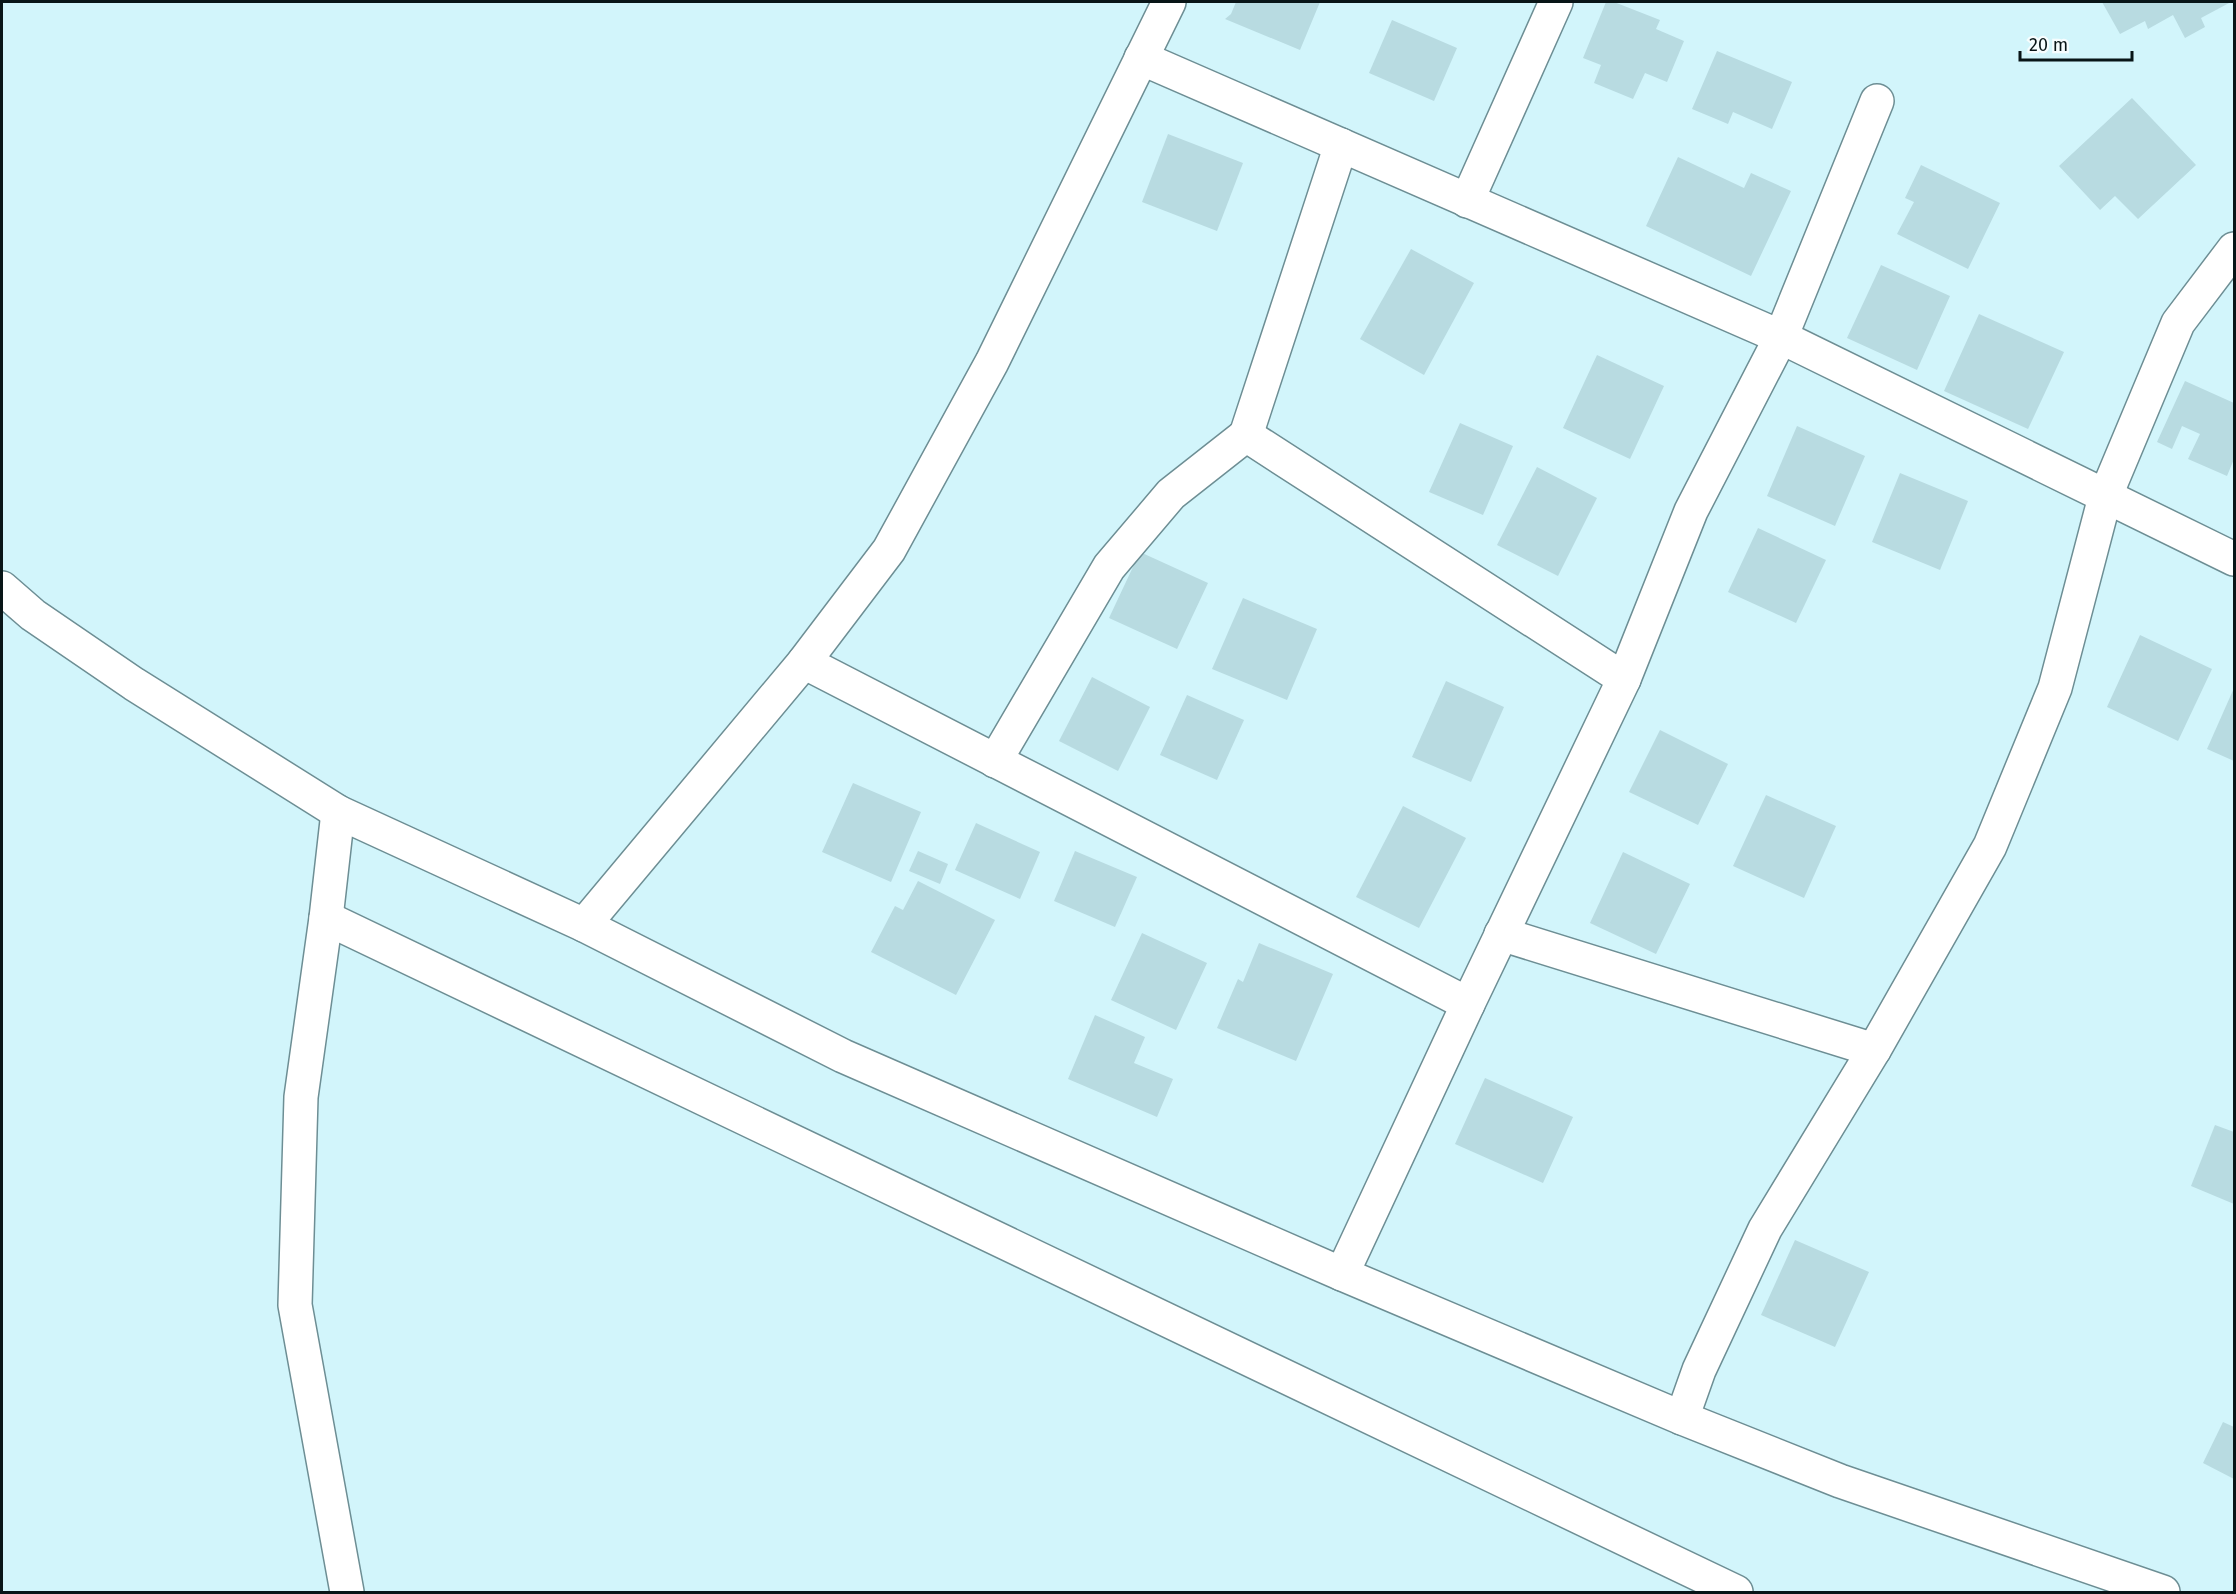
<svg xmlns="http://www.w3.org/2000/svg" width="2236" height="1594" font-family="'Fira Sans',sans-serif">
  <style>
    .building { fill: #b8dbe1 }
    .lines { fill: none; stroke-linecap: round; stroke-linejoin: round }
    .minor-casing { stroke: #6d8e94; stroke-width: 36 }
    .minor { stroke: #fff; stroke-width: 33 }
  </style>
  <rect width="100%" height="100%" fill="#d2f5fb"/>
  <g class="building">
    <path d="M 1236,2 L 1320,2 L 1300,50 L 1225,19 L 1231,14 Z"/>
    <path d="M 1606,2 L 1614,2 L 1660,20 L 1656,29 L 1684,41 L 1667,82 L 1645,73 L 1633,99 L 1594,83 L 1601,65 L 1583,58 Z"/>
    <path d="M 2102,2 L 2231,2 L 2201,18 L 2205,27 L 2185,38 L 2173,15 L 2148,29 L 2145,21 L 2120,34 Z"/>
    <path d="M 1392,20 L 1457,48 L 1434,101 L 1369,73 Z"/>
    <path d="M 1717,51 L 1792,82 L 1772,129 L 1733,112 L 1728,124 L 1692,109 Z"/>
    <path d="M 2132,98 L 2196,165 L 2138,219 L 2115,196 L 2100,210 L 2059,166 Z"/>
    <path d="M 1168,134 L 1243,163 L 1217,231 L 1142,202 Z"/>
    <path d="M 1678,157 L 1744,188 L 1751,173 L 1791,191 L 1751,276 L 1646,226 Z"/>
    <path d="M 1921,165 L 2000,203 L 1968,269 L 1897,234 L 1914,202 L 1905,198 Z"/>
    <path d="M 1411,249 L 1474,283 L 1424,375 L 1360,339 Z"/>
    <path d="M 1881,265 L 1950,296 L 1917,370 L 1847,338 Z"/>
    <path d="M 1979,314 L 2064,352 L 2028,429 L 1944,391 Z"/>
    <path d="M 1597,355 L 1664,386 L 1630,459 L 1563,428 Z"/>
    <path d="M 2185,381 L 2234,403 L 2234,459 L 2227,476 L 2188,459 L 2200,434 L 2182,426 L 2172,449 L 2157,442 Z"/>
    <path d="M 1460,423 L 1513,446 L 1483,515 L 1429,492 Z"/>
    <path d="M 1797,426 L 1865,456 L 1835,526 L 1767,496 Z"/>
    <path d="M 1537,467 L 1597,498 L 1558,576 L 1497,545 Z"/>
    <path d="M 1900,473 L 1968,501 L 1940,570 L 1872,542 Z"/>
    <path d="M 1758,528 L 1826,560 L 1796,623 L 1728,592 Z"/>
    <path d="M 1140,552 L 1208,583 L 1177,649 L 1109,618 Z"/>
    <path d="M 1243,598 L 1317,629 L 1287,700 L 1212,669 Z"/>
    <path d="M 2140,635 L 2212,669 L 2178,741 L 2107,707 Z"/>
    <path d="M 1092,677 L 1150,707 L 1118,771 L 1059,741 Z"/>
    <path d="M 1446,681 L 1504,707 L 1471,782 L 1412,757 Z"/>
    <path d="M 2234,688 L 2234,761 L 2207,749 Z"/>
    <path d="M 1187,695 L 1244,720 L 1217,780 L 1160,755 Z"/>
    <path d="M 1660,730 L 1728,764 L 1698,825 L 1629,792 Z"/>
    <path d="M 853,783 L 921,812 L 891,882 L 822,852 Z"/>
    <path d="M 1766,795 L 1836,826 L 1804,898 L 1733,866 Z"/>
    <path d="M 1403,806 L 1466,838 L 1419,928 L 1356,897 Z"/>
    <path d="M 976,823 L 1040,852 L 1020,899 L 955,870 Z"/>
    <path d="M 918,851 L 948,864 L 940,884 L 909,871 Z"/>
    <path d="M 1075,851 L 1137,877 L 1115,927 L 1054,901 Z"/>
    <path d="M 1623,852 L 1690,884 L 1656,954 L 1590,923 Z"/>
    <path d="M 918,881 L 995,920 L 956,995 L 871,952 L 895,906 L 903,910 Z"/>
    <path d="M 1142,933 L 1207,963 L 1176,1030 L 1111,1000 Z"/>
    <path d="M 1259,943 L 1333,974 L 1296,1061 L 1217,1028 L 1238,979 L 1243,982 Z"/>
    <path d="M 1095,1015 L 1145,1037 L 1134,1063 L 1173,1079 L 1157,1117 L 1068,1079 Z"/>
    <path d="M 1485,1078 L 1573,1117 L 1543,1183 L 1455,1144 Z"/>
    <path d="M 2215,1125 L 2234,1132 L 2234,1204 L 2191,1186 Z"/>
    <path d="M 1795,1240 L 1869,1272 L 1835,1347 L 1761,1315 Z"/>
    <path d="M 2223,1422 L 2234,1427 L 2234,1479 L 2203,1463 Z"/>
  </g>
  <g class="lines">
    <g class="minor-casing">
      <g id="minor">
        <path d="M 1141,58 L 1781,337 L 2234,559"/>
        <path d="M 1467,201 L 1556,2"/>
        <path d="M 1246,435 L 1341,145"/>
        <path d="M 2,588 L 33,615 L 134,684 L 338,812 L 584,925 L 843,1056 L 1342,1274 L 1682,1418 L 1840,1481 L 2163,1592"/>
        <path d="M 804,662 L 1468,1004"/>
        <path d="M 995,761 L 1109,567 L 1171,494 L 1246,435 L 1624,679"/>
        <path d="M 338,812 L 326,918 L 301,1097 L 295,1305 L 347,1592"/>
        <path d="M 326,918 L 1736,1592"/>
        <path d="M 584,925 L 804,662 L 889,550 L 992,362 L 1169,2"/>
        <path d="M 1501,934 L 1874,1050"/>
        <path d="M 1342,1274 L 1468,1004 L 1624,679 L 1691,511 L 1781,337 L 1877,101"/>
        <path d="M 1682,1418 L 1699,1370 L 1765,1229 L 1874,1050 L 1990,846 L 2055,688 L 2105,497 L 2178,323 L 2234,249"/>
      </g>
    </g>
    <use href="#minor" class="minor"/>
  </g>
  <rect width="2236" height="1594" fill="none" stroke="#081517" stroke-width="6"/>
  <path d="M2020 51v9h112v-9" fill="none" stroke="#081517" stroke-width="3"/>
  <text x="2029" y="51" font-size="18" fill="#081517" stroke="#f6fdfe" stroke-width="4.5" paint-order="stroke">20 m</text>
</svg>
